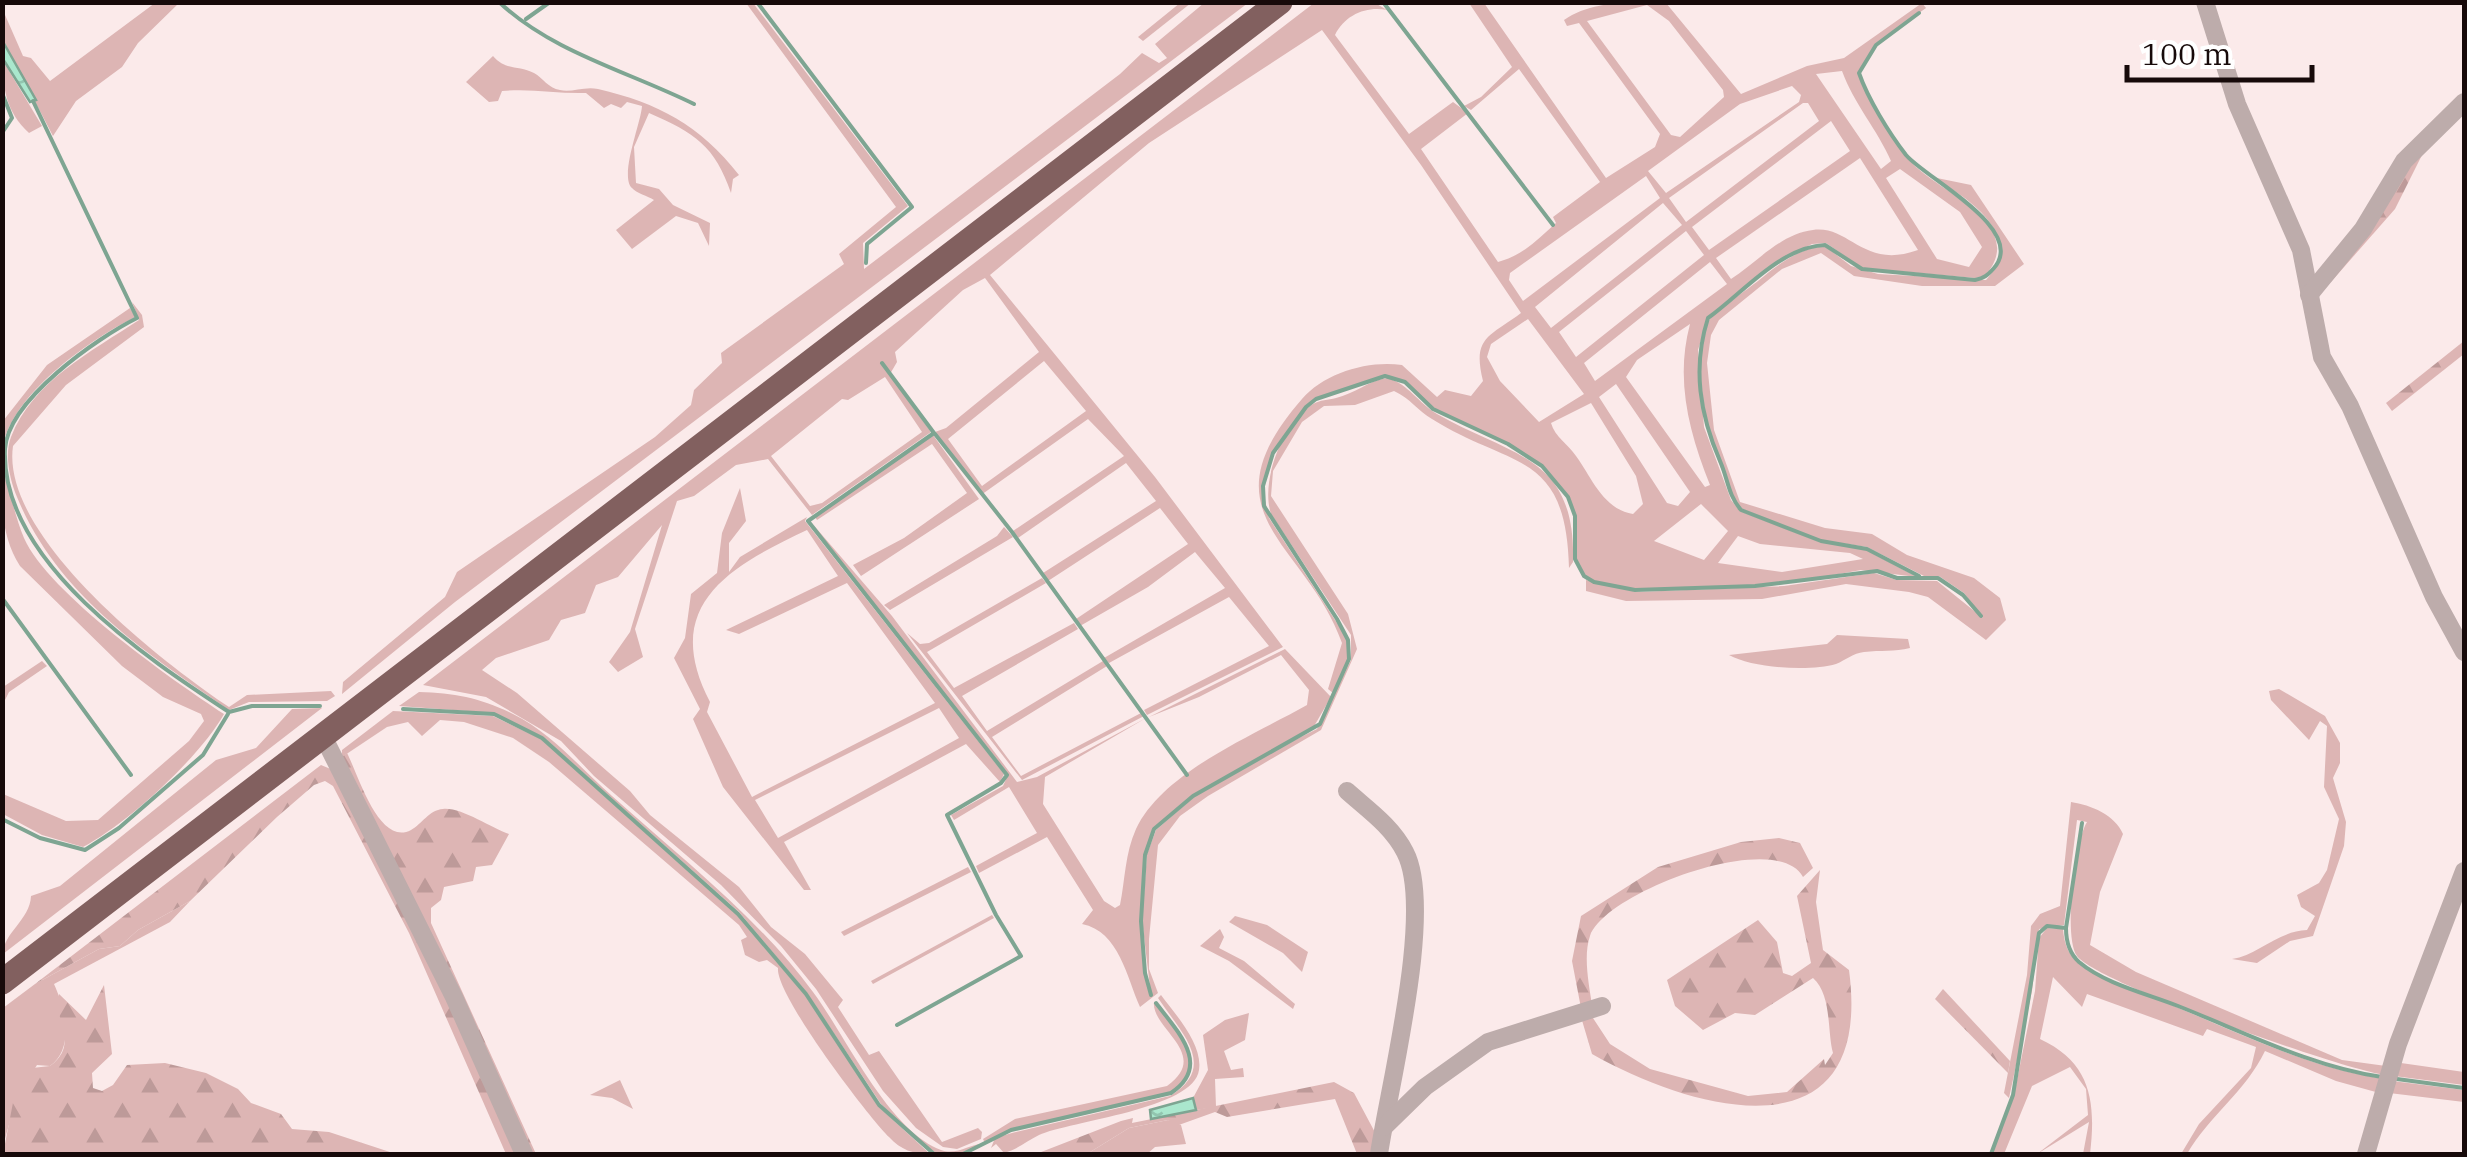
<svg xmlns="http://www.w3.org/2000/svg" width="2467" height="1157" font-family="'IBM Plex Serif',serif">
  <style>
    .green { fill: #ddb5b4; fill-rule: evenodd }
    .forest { fill: url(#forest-firs) }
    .water { fill: url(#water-ripples); stroke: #7ea592; stroke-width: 2.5 }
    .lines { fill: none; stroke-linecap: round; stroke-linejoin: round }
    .stream { stroke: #7ea592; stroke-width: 4 }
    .minor { stroke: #bdacab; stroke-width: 18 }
    .highway { stroke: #82605f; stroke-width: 25 }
  </style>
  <defs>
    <pattern id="forest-firs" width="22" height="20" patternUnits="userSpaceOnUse" patternTransform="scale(2.5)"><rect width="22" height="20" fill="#ddb5b4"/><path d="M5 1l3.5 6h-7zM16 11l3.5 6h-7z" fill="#bd9a99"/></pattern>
    <pattern id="water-ripples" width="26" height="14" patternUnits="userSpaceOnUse" patternTransform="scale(2.5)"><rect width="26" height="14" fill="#aae7cd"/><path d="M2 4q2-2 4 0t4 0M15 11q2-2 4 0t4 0" fill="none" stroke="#92c5af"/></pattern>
  </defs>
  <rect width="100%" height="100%" fill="#fbeaea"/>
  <g class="green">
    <path d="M 155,3 L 179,3 L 138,43 L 122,67 L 76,101 L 53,136 L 3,40 L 2,8 L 23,56 L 31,58 L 50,81 Z"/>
    <path d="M 746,3 L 753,3 L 908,206 L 863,243 L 864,269 L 1120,74 L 1142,53 L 1159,63 L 1167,58 L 1155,44 L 1204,3 L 1248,3 L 455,602 L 342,694 L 343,682 L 445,597 L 457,572 L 655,437 L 691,405 L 694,390 L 722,363 L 721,353 L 844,264 L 839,254 L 896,207 Z"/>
    <path d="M 1180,3 L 1191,3 L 1143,41 L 1138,37 Z"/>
    <path d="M 1314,3 L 1375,3 L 1387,10 C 1366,6 1345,15 1335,35 L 1409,134 L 1453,102 L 1468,113 L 1421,149 L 1498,262 C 1524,255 1538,239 1556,223 L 1553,217 L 1600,182 L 1519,69 L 1471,110 L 1464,106 L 1481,97 L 1512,67 L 1469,3 L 1484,3 L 1606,178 L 1655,147 L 1660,134 L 1579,23 L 1567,26 L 1564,20 C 1592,0 1633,2 1666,3 L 1741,94 L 1807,66 L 1844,58 L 1922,3 L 1926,8 L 1875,44 L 1858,73 C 1867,99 1895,145 1914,165 C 1943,194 2030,226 1984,277 L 1975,278 L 1862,268 L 1826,243 L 1812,244 L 1776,262 L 1708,317 L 1698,350 L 1704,427 L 1731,500 L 1740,511 L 1820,542 L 1866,550 L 1917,577 L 1861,570 L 1784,584 L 1635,589 L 1594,581 L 1584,576 L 1576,559 L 1576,515 L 1569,497 L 1542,466 L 1508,443 L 1434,409 L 1405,381 L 1385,376 L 1316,398 L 1305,407 L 1272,453 L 1262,486 L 1269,518 L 1348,640 L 1348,659 L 1333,693 L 1328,689 L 1342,643 C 1306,541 1200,516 1302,399 C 1324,373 1368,360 1402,365 L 1437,397 L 1445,390 L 1471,396 L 1483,381 C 1472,337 1489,337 1521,313 L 1421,165 L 1322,30 L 1149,143 L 990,275 L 1155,477 L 1283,647 L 1147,715 L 1144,710 L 1269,646 L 1229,597 L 1109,663 L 1104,658 L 1225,588 L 1195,552 L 1148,587 L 1080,626 L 1076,619 L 1188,544 L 1160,508 L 1048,581 L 1043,573 L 1156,501 L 1126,463 L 1018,538 L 1013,531 L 1124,456 L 1088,419 L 981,495 L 935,432 L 946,428 L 1039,352 L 985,278 L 963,290 L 895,352 L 897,362 L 890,374 L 881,363 L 931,432 L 812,515 L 768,459 L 736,465 L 694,496 L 677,501 L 635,629 L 643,657 L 618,672 L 609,662 L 630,632 L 662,525 L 618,577 L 596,585 L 585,613 L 561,620 L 549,640 L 496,658 L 482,670 L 517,693 L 630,791 L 650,815 L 739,887 L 771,927 L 805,954 L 843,1000 L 838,1007 L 869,1055 L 879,1051 L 942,1142 L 978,1128 L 982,1132 L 981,1139 L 957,1149 L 943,1147 L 916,1128 L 883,1091 L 816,989 L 781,946 L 721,885 L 594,776 L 561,741 L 486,697 L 423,685 ZM 1647,5 L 1669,21 L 1723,90 L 1724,97 L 1680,137 L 1671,135 L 1587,21 ZM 1842,71 C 1854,104 1877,129 1891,161 L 1881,169 L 1816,74 ZM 1792,86 L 1801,95 L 1799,102 L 1666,193 L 1648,171 L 1740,104 ZM 1803,103 L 1808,103 L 1819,121 L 1686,222 L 1669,198 ZM 1831,121 L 1850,151 L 1709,250 L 1692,227 ZM 1860,158 L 1918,250 C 1863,270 1850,225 1813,230 C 1782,233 1756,263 1731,279 L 1716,258 ZM 1900,169 L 1960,212 L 1982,247 L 1969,267 L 1937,259 L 1886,178 ZM 1646,176 L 1660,198 L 1523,301 L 1509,280 L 1510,273 ZM 1663,203 L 1682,225 L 1551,328 L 1535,307 ZM 1686,231 L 1704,255 L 1576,357 L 1559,332 ZM 1710,262 L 1727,284 L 1595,381 L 1584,363 ZM 1528,319 L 1584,394 L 1539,422 L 1500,381 L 1487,357 L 1491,344 ZM 1690,324 C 1675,380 1689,432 1710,485 L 1705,487 L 1626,377 L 1637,360 ZM 1044,361 L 1086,411 L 982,486 L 948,439 ZM 885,377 L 922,432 L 822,503 L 810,506 L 771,456 L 842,399 L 848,400 ZM 1616,384 L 1690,492 L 1678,506 L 1667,503 L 1599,397 ZM 1591,403 L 1636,476 L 1643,504 L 1633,514 C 1603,509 1592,478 1576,456 C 1568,444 1555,437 1551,423 ZM 1701,504 L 1728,531 L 1704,560 L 1654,541 ZM 1738,536 L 1760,544 L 1850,553 L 1863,559 L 1782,572 L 1718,563 Z"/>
    <path d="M 493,56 C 506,71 519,65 534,73 C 543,78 548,88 560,90 C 571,93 584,86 598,89 C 658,103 700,125 739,175 L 733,179 L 731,193 C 715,146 695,133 649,113 L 634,147 L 636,183 L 659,189 L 673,205 L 710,223 L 709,246 L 698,223 L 676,216 L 632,249 L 616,230 L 654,200 C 648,196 636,193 632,188 C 619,176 641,123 642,106 L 627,102 L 621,108 L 611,104 L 604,108 L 586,93 C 558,94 531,88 502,91 L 498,101 L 489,102 L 466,82 Z"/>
    <path d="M 2,59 L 42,126 L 29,133 C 6,112 3,89 2,59 Z"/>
    <path d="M 1932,177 L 1971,185 L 2024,264 L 1995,286 L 1922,286 L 1854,276 L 1821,253 L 1782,269 L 1719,320 L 1711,335 L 1707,363 L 1714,430 L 1740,502 L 1825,528 L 1872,534 L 1907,555 L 1974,578 L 2000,598 L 2006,620 L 1986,640 L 1928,597 L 1909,592 L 1846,584 L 1762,599 L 1626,601 L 1586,591 L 1586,580 L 1637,592 L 1784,586 L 1874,573 L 1897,580 L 1937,581 L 1983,618 L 1964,593 L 1939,576 L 1924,576 L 1867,547 L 1821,540 L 1742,509 C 1716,478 1683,355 1710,319 C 1715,312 1749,288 1758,281 C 1777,265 1799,248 1825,246 L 1851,266 L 1878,274 L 1986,280 C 2026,236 1969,198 1932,177 Z"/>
    <path d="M 132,302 L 142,315 L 144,327 L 66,385 L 13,446 C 0,537 163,663 229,707 L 247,695 L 331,691 L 335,696 L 327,701 L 249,702 L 229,710 C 145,652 57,595 17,497 C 10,480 4,455 11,437 C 32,382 92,351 139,320 Z"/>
    <path d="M 130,308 L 135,317 C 91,339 18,390 4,441 C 0,458 5,477 10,494 C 14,508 18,524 24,538 C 48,593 172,680 224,714 C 200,757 127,824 83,847 L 42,835 L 3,814 L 3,794 L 66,821 L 98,820 L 189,741 L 204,721 L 201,714 L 163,697 L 122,666 L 20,566 C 9,549 5,531 2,511 L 3,421 L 47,365 Z"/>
    <path d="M 1387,378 C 1409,384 1418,403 1437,414 C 1512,457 1576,455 1573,562 L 1569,568 C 1566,450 1512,469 1432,419 C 1418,411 1410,398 1394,391 L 1355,405 L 1324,406 L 1302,422 L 1273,471 L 1271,496 L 1348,614 L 1357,649 L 1321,730 L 1208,796 L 1180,816 L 1158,845 L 1149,939 L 1149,969 L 1158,993 L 1140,1007 C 1127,978 1119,931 1082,924 L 1093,910 L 1047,837 L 979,873 L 976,866 L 1037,833 L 1009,787 L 954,820 L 951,815 L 1003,786 L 1008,775 L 810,521 L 892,616 L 1017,782 L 1037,777 L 1146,718 L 1045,777 L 1043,804 L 1104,901 L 1115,908 L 1120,905 C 1125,880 1125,853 1136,829 C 1163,772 1252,736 1307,705 L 1309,690 L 1281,655 L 1199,697 L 1149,717 L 1285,649 L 1331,697 L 1313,728 L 1193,795 L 1154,828 L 1145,855 L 1140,921 L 1144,973 L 1151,995 L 1142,920 L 1147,854 L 1156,830 L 1194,797 L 1250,762 L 1317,729 L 1351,660 L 1351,635 L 1271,514 C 1260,481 1283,422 1313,404 C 1320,400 1328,400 1336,398 C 1354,394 1368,381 1387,378 Z"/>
    <path d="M 933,435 L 979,499 L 861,576 L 853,565 L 904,538 L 967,493 L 932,444 L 817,520 L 815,517 Z"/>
    <path d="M 740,488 L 746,521 L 729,543 L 729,572 L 740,557 L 807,517 L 805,521 L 1004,774 L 1000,782 L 966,744 L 784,842 L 811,890 L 804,890 L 723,787 L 693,719 L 700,709 L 674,658 L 685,638 L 691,594 L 717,573 L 722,533 ZM 807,530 L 838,576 L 726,630 L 739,634 L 847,583 L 935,703 L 752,797 L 707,712 L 710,702 C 660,606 728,567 807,530 ZM 939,708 L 959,738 L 778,838 L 755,800 Z"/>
    <path d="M 1004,527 L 1013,537 L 890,610 L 884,605 L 997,536 Z"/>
    <path d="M 1042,578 L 1046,583 L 927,652 L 954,688 L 1074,623 L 1078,629 L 962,696 L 987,731 L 1103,661 L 1107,666 L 992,737 L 1021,776 L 1141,713 L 1144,716 L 1022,780 L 907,633 L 920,644 L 929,643 Z"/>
    <path d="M 1837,635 L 1908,639 L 1910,648 C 1894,652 1881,650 1864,652 C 1853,653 1846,660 1836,664 C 1810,672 1752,668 1729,655 L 1827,644 Z"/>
    <path d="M 42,661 L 47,666 L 9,692 L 3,704 L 3,687 Z"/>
    <path d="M 2279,689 L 2325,716 L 2340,743 L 2340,763 L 2333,778 L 2346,822 L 2344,846 L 2313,936 L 2290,941 L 2257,963 L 2232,959 C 2258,955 2278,931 2307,930 L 2315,916 L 2301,907 L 2297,895 L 2319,883 L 2327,870 L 2339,819 L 2324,787 L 2327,726 L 2320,721 L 2309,740 L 2271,700 L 2269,691 Z"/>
    <path d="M 419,692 C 455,693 481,698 513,714 C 553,734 579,767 612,796 C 682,859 757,916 813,992 C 846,1036 888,1130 941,1150 C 957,1156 971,1143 983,1144 L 959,1154 L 938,1154 L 915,1140 L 881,1104 L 807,993 L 739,912 L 543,737 L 494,713 L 399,706 Z"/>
    <path d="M 322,708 L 3,954 C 3,933 30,920 31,896 L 60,886 L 216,760 L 256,748 L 292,709 Z"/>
    <path d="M 393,711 L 493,716 L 541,739 L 737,915 L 805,995 L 878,1106 L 930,1154 C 913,1154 901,1150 889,1137 C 866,1114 775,994 778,968 L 767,960 L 759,962 L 745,955 L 741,940 L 747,937 L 739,925 L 549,762 L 513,738 L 464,722 L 440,720 L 422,736 L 408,722 L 387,727 L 342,757 L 342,750 Z"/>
    <path d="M 2071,802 C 2091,805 2115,815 2123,834 L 2100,892 L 2090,945 L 2136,972 L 2342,1060 L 2386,1066 L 2385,1075 C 2344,1070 2097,983 2077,956 C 2063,938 2075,840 2087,822 L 2077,820 L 2064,925 L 2039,929 L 2032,991 L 2009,1098 L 2004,1093 L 2027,975 L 2031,926 L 2040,914 L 2060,906 Z"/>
    <path d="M 968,867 L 971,872 L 844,936 L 841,932 Z"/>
    <path d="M 190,901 L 170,922 L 54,984 C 65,1008 75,1048 50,1066 L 37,1065 L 17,1096 L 3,1146 L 3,1008 L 35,984 L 99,949 L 120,946 L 138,930 Z"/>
    <path d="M 992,915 L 994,918 L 873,984 L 871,981 Z"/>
    <path d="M 1235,916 L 1267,925 L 1308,952 L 1302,972 L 1283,953 L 1229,922 Z"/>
    <path d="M 2047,928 L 2063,929 C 2064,943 2068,954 2078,963 C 2101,982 2135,990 2162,1001 C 2235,1031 2310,1069 2387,1079 L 2383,1094 L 2336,1081 L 2265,1051 C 2246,1091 2209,1116 2187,1154 L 2181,1154 L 2199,1124 L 2251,1068 L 2256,1047 L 2207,1029 L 2203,1036 L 2087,994 L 2082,1007 L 2053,977 L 2040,1039 C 2092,1063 2096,1103 2090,1154 L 2083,1154 L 2089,1122 L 2037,1154 L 2088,1115 L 2086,1089 L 2070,1067 L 2032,1086 L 2004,1154 L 1992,1154 L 2014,1095 L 2035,991 L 2039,938 Z"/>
    <path d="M 1220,929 L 1224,937 L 1219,948 L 1244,961 L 1295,1004 L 1293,1009 L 1229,961 L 1200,946 Z"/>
    <path d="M 1161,995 C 1175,1014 1203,1044 1199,1070 C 1194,1109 1070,1121 1039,1135 C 1027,1141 1018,1149 1004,1153 L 996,1144 L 991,1148 L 995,1138 L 1012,1133 L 1170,1096 C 1219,1066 1181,1033 1158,998 Z"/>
    <path d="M 1154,1002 C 1175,1032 1212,1062 1172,1092 L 1011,1129 L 985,1143 L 983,1139 L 1015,1119 L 1167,1086 C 1212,1054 1151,1029 1154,1002 Z"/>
    <path d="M 1249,1013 L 1245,1040 L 1224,1051 L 1231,1070 L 1243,1068 L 1244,1077 L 1215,1079 L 1216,1107 L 1196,1110 L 1193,1098 L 1208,1070 L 1203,1035 L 1225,1020 Z"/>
    <path d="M 2394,1062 L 2464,1072 L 2464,1085 L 2394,1076 Z"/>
    <path d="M 620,1080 L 633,1109 L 612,1098 L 590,1095 Z"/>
    <path d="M 2392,1081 L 2464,1090 L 2464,1102 L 2389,1093 Z"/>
    <path d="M 1168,1120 L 1181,1125 L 1186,1144 L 1155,1147 L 1147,1154 L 1087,1154 L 1129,1128 Z"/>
  </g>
  <g class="forest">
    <path d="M 2426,147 L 2395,209 L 2330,283 L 2403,172 Z"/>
    <path d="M 2464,341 L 2464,354 L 2392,411 L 2386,403 Z"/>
    <path d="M 347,753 C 358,774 379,847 411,830 C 422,824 429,810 443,809 C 461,807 491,828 509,834 L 492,865 L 476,867 L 473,881 L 444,887 L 441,900 L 431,908 L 431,923 L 536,1154 L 529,1154 L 342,757 Z"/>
    <path d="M 321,765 L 333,770 L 409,915 L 518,1154 L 506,1154 L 409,933 L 333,786 L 325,781 L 314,785 L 277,817 L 190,901 L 138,930 L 120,946 L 99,949 L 35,984 Z"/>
    <path d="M 1779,838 L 1800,843 L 1813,868 L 1803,877 C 1777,828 1605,892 1590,936 C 1583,956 1589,985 1592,1005 L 1581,1008 L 1572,961 L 1581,916 L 1658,867 L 1741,842 Z"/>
    <path d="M 1820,870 L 1816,902 L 1823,950 L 1849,970 C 1874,1157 1700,1115 1592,1054 L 1581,1017 L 1591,1015 L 1610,1044 L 1650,1069 L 1748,1096 L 1787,1092 L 1824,1059 L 1825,1065 L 1833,1053 C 1827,1031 1832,995 1813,978 L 1755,1015 L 1735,1013 L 1703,1030 L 1675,1006 L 1667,980 L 1758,920 L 1777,942 L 1783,973 L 1792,976 L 1811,963 L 1797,896 Z"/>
    <path d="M 104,985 L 112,1054 L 92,1073 L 93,1088 L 102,1091 L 113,1085 L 127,1065 L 165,1063 L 206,1073 L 238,1089 L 251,1103 L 281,1114 L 292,1129 L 329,1132 L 396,1154 L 3,1154 L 18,1077 L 23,1069 L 50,1066 C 81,1043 52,1020 59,994 L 86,1020 Z"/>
    <path d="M 1943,989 L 2010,1061 L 2008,1073 L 1935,999 Z"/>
    <path d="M 1334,1082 L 1354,1093 L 1378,1138 L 1374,1154 L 1357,1154 L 1335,1099 L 1227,1117 L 1215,1112 L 1176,1126 L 1168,1120 L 1129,1128 L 1087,1154 L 1036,1154 L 1121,1121 L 1133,1118 L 1132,1123 Z"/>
  </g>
  <g class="water">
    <path d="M 2,40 L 36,100 L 30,102 L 3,59 Z"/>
    <path d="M 1193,1098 L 1196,1110 L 1151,1119 L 1150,1110 Z"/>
  </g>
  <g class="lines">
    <g class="stream">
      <path d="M 499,2 C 552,52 627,71 694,104"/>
      <path d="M 757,2 L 912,207 L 867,244 L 866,263"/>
      <path d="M 1383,2 L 1553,225"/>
      <path d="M 1919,13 L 1876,45 L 1859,73 C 1868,99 1889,133 1906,155 C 1925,178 2028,229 1994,268 C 1987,276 1984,278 1975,280 L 1862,269 L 1825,245 C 1780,247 1743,293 1708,318 C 1692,368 1700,415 1720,461 C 1728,479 1728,495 1741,510 L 1821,541 L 1867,549 L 1919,576"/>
      <path d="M 526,19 L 550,2"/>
      <path d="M 2,93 L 12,118 L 2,133"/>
      <path d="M 33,101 L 137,318 C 97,338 8,400 5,449 C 0,561 148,659 229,712 L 252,706 L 320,706"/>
      <path d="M 882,363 L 934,433 L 808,521 L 1007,775 L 1001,783 L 947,815 L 996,915 L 1021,956 L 897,1025"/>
      <path d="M 935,434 L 1012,532 L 1187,775"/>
      <path d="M 2,598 L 131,775"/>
      <path d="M 403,709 L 494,714 L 542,738 L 738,914 L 806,994 L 879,1105 L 934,1154"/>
      <path d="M 2,819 L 40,838 L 85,850 L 119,828 L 203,755 L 228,714"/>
      <path d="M 2082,823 L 2066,928 C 2066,942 2069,953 2079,962 C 2105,984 2148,994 2178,1006 C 2244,1032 2312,1067 2382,1077"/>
      <path d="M 1151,995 L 1145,973 L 1141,921 L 1145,855 L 1154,829 L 1193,796 L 1320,724 L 1349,659 L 1348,640 L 1337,619 L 1264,506 L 1263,486 L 1273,453 L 1306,407 L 1316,399 L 1385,376 L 1405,382 L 1433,409 L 1508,444 L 1542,466 L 1568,497 L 1575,516 L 1575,559 L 1584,576 L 1594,582 L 1635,590 L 1755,586 L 1877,571 L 1897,578 L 1938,578 L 1963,595 L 1981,616"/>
      <path d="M 2397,1079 L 2464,1088"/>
      <path d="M 963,1154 L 1011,1130 L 1171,1093 C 1212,1066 1178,1032 1156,1003"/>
      <path d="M 1991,1154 L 2013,1095 L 2039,933 L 2047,926 L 2066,928"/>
    </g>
    <g class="minor">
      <path d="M 2205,2 L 2237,104 L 2301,250 L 2322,357 L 2350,406 L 2434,597 L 2464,652"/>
      <path d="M 2309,295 L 2363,229 L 2404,161 L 2464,102"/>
      <path d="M 323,736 L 454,997 L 524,1154"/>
      <path d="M 1347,791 C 1367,809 1392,826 1405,852 C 1435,909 1389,1086 1379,1154"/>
      <path d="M 1384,1127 L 1425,1087 L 1488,1042 L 1602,1006"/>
      <path d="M 2366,1154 L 2398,1044 L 2464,871"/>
    </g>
    <path class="highway" d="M 2,982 L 1280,2"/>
  </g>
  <rect width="2467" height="1157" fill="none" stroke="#170a0a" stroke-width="10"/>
  <path d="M2127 65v15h185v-15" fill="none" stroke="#170a0a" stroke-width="5"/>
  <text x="2142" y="65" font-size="30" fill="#170a0a" stroke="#ffffff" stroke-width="8" paint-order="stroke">100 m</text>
</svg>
